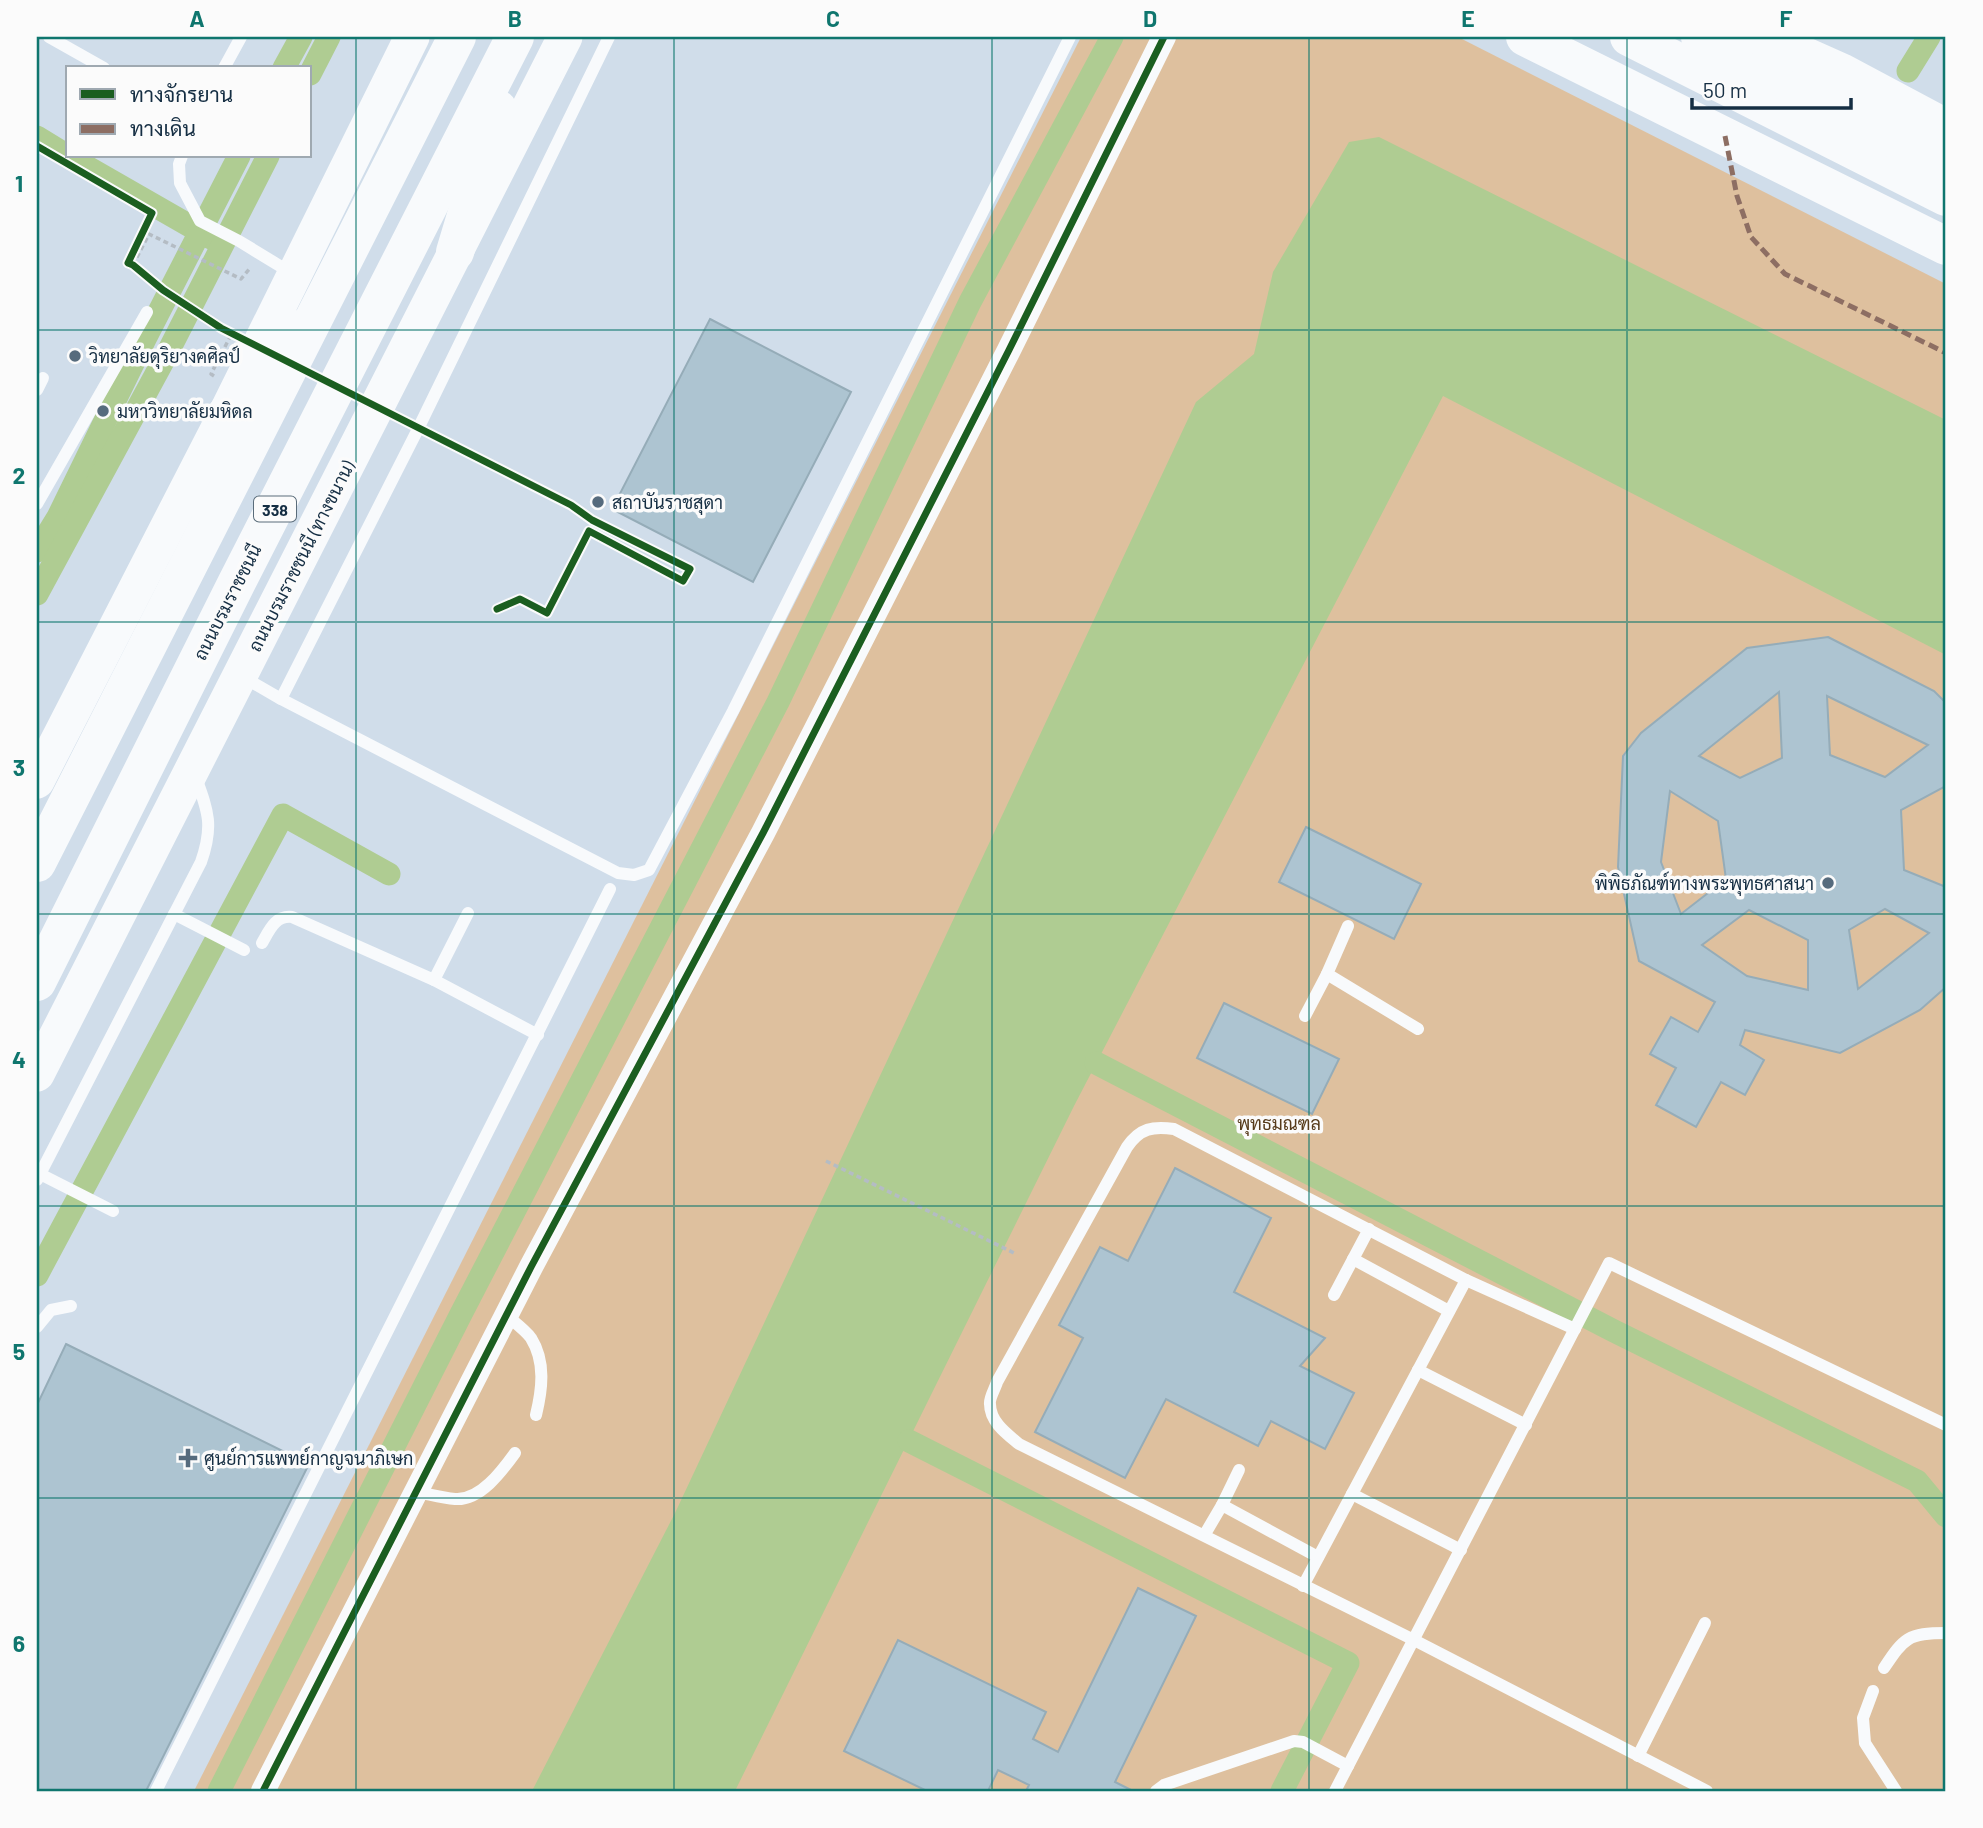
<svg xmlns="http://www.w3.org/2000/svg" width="1983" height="1828" font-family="Barlow,Sarabun,sans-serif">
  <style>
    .green { fill: #dec09e }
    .water { fill: #afcc92 }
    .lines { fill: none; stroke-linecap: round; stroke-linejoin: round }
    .canal { stroke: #afcc92; stroke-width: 23 }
    .building { fill: #adc4d1; stroke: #95acb8; stroke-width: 2; fill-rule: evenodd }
    .path { stroke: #b4bcc4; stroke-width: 3.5; stroke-dasharray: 5 3.5; stroke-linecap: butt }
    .lane { stroke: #f8fafc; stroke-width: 12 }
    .street { stroke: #f8fafc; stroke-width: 24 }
    .secondary { stroke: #f8fafc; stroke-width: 35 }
    .primary { stroke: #f8fafc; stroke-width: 38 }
    .highway { stroke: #f8fafc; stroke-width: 38 }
    .quiet { stroke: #8d6e63; stroke-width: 5; stroke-dasharray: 10 5; stroke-linecap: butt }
    .cycleway-casing { stroke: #fbfbfb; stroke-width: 11 }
    .cycleway { stroke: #1b5e20; stroke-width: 7 }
    .grid { fill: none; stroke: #0f766e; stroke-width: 2; stroke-opacity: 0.55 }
    .poi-dot { fill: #566b7d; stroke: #fbfbfb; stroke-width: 2.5 }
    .labels { text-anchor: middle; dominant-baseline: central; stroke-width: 7; stroke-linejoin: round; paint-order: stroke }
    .shield { fill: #fbfbfb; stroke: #5a6c7a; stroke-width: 2 }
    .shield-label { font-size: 16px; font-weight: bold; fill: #152e43 }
    .poi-label { font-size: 18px; fill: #152e43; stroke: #fbfbfb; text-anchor: start }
    .street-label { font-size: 18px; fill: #152e43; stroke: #fbfbfb }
    .park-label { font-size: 18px; fill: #573b1b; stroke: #fbfbfb }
    .neatline { fill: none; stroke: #0f766e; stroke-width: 2.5 }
    .grid-label { font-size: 23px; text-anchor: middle; font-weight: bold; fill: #0f766e }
  </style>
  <rect width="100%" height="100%" fill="#d0ddea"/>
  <path class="green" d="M 1081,37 L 1458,37 L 1946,284 L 1946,1791 L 194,1791 Z"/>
  <path class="water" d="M 1379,137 L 1946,420 L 1946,655 L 1443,396 L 1074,1106 L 735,1791 L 532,1791 L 675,1513 L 1196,402 L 1254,354 L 1273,272 L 1349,142 Z"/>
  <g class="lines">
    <g class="canal">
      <path d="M 284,68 L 301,37"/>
      <path d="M 1908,71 L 1929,37"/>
      <path d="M 310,74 L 329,37"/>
      <path d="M 37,137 L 68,156"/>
      <path d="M 68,156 L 211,238"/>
      <path d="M 37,551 L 58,517 L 145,339 L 239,156"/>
      <path d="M 37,594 L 168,352 L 268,156"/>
      <path d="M 1096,1063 L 1614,1331 L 1917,1481 L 1946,1516"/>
      <path d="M 37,1275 L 283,815 L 389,874"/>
      <path d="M 909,1441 L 1348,1663 L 1282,1791"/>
      <path d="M 219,1791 L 461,1314 L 778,702 L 970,302 L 1112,37"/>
    </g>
  </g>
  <g class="building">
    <path d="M 710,319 L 851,392 L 753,582 L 612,509 Z"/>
    <path d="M 1828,637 L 1934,691 L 1946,703 L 1946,786 L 1901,810 L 1904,870 L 1946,887 L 1946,987 L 1920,1010 L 1840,1053 L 1745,1030 L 1740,1045 L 1764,1060 L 1745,1095 L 1721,1082 L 1696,1127 L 1656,1105 L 1676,1068 L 1650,1054 L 1671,1017 L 1698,1032 L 1715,1002 L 1639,961 L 1618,867 L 1623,756 L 1641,733 L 1747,648 ZM 1779,692 L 1782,758 L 1740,778 L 1699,756 ZM 1827,696 L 1928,745 L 1885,777 L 1830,755 ZM 1670,791 L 1718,821 L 1726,879 L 1681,914 L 1661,862 ZM 1885,909 L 1929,933 L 1858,989 L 1849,930 ZM 1749,910 L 1808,940 L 1808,990 L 1747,976 L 1702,945 Z"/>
    <path d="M 1306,827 L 1421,884 L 1394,939 L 1279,882 Z"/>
    <path d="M 1224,1003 L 1339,1059 L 1312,1114 L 1197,1058 Z"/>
    <path d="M 1175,1168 L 1271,1218 L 1234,1292 L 1325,1338 L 1300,1366 L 1354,1393 L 1325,1449 L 1271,1421 L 1258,1446 L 1166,1399 L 1125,1478 L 1035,1432 L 1083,1338 L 1059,1325 L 1100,1247 L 1128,1261 Z"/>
    <path d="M 66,1344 L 309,1464 L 146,1791 L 37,1791 L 37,1405 Z"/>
    <path d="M 1138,1588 L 1196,1616 L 1115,1782 L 1133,1791 L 1026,1791 L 1029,1785 L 998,1770 L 988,1791 L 927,1791 L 844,1751 L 898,1640 L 1046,1712 L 1033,1739 L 1058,1752 Z"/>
  </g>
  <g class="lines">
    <g class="path">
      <path d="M 133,265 L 149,234 L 241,279 L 251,267"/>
      <path d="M 221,328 L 235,335"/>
      <path d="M 214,376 L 211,374 L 232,333"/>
      <path d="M 432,435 L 571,505"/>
      <path d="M 826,1161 L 1014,1253"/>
    </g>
    <g class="lane">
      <path d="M 49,37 L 104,68"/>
      <path d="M 224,68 L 241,37"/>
      <path d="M 182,156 L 179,164 L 180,183 L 200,221 L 239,241 L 293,274"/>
      <path d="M 37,390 L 43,378"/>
      <path d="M 37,504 L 147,312"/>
      <path d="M 243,677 L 281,699 L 618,873 L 634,875 L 649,870 L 733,711 L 1070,37"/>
      <path d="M 281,699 L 416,433 L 609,37"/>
      <path d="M 468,913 L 434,980 L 538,1035"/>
      <path d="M 174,914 L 244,950"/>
      <path d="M 1348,926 L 1327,974 L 1418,1029"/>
      <path d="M 262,943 C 269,931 275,915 292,917 L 434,980"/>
      <path d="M 1305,1016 L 1327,974"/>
      <path d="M 40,1174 L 113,1211"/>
      <path d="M 37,1180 L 201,862 C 214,825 208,811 195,775"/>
      <path d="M 1353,1259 L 1449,1311"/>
      <path d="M 1334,1295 L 1369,1229"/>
      <path d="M 506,1315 C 514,1322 525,1330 531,1338 C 546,1362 542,1390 536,1415"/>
      <path d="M 37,1327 L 51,1310 L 71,1306"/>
      <path d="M 1575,1329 L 1466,1280 L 1174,1129 C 1153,1126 1140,1128 1127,1147 L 997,1382 C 995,1389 989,1398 990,1404 C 990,1422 1007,1434 1019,1444 L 1414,1640 L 1707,1791"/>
      <path d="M 1418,1370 L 1526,1425"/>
      <path d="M 416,1492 C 428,1494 442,1498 455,1499 C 480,1501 502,1471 515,1453"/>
      <path d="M 1352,1494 L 1461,1550"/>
      <path d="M 1222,1505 L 1239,1470"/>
      <path d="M 1205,1534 L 1222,1505 L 1318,1557"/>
      <path d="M 1303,1586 L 1466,1280"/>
      <path d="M 1884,1668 C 1904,1638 1908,1633 1946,1633"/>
      <path d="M 1873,1691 L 1863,1718 L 1865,1743 L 1896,1791"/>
      <path d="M 1638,1756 L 1705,1623"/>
      <path d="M 156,1791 L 610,889"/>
      <path d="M 1156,1791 L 1164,1785 L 1294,1741 L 1303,1742 L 1348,1766"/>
      <path d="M 1335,1791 L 1609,1263 L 1946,1425"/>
    </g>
    <path class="street" d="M 263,1791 L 531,1267 L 763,833 L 1009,350 L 1164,37"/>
    <g class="secondary">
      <path d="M 37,781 L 223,419 L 412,37"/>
      <path d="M 37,1074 L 565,37"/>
    </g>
    <g class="primary">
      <path d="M 1525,37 L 1946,246"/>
      <path d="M 1629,37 L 1946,197"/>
      <path d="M 1700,37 L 1946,166"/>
      <path d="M 1762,37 L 1841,72 L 1946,128"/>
    </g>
    <g class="highway">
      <path d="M 455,252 L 498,109"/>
      <path d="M 223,419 L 288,327"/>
      <path d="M 37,863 L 457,37"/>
      <path d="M 37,982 L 236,584 L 515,37"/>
    </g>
    <path class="quiet" d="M 1725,136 L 1737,196 L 1751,237 L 1785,274 L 1946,353"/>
    <g class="cycleway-casing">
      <g id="cycleway">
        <path d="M 37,146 L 152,213 L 128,263 L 133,265 L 163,290 L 221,328 L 571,505 L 592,520 L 690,569 L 683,581 L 589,531 L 547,613 L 520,599 L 497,609"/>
        <path d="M 263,1791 L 531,1267 L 763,833 L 1009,350 L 1164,37"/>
      </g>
    </g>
    <use href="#cycleway" class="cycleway"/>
  </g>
  <path class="grid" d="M 356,37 L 356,1791M 674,37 L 674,1791M 992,37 L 992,1791M 1309,37 L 1309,1791M 1627,37 L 1627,1791M 37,330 L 1946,330M 37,622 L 1946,622M 37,914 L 1946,914M 37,1206 L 1946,1206M 37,1498 L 1946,1498"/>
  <g class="poi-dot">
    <circle cx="75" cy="356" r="7"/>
    <circle cx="103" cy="411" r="7"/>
    <circle cx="598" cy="502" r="7"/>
    <circle cx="1828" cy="883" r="7"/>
    <path d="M184.5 1447.5h7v7h7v7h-7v7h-7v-7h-7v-7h7z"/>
  </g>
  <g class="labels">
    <rect class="shield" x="254" y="496.5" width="42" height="25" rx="5"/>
    <g class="shield-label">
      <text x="275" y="509">338</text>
    </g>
    <g class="poi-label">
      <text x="89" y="356">วิทยาลัยดุริยางคศิลป์</text>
      <text x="117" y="411">มหาวิทยาลัยมหิดล</text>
      <text x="612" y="502">สถาบันราชสุดา</text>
      <text x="1814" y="883" text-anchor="end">พิพิธภัณฑ์ทางพระพุทธศาสนา</text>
      <text x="204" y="1458">ศูนย์การแพทย์กาญจนาภิเษก</text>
    </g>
    <g class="street-label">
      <text transform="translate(301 556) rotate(-63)">ถนนบรมราชชนนี (ทางขนาน)</text>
      <text transform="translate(227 602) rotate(-63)">ถนนบรมราชชนนี</text>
    </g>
    <g class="park-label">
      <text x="1279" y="1123">พุทธมณฑล</text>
    </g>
  </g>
  <rect width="1983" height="1828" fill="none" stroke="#fbfbfb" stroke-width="77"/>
  <rect x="66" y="66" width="245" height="91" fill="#fbfbfb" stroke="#9fa9b1" stroke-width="2"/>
  <rect x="80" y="89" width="35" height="10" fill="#1b5e20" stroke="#9fa9b1" stroke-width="2"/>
  <text x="130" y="102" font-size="21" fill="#152e43">ทางจักรยาน</text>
  <rect x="80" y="124" width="35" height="10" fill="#8d6e63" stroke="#9fa9b1" stroke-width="2"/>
  <text x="130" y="136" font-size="21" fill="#152e43">ทางเดิน</text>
  <path d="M1692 98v10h159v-10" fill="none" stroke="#152e43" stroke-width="3.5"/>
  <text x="1703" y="98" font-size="21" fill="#152e43" stroke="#fbfbfb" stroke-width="5" paint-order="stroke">50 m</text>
  <rect x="38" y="38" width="1906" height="1752" class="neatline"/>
  <g class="grid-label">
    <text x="197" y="27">A</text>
    <text x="515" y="27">B</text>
    <text x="833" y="27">C</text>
    <text x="1150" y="27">D</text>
    <text x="1468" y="27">E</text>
    <text x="1786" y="27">F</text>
    <text x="19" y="192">1</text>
    <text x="19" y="484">2</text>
    <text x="19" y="776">3</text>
    <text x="19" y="1068">4</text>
    <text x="19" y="1360">5</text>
    <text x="19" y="1652">6</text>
  </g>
</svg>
